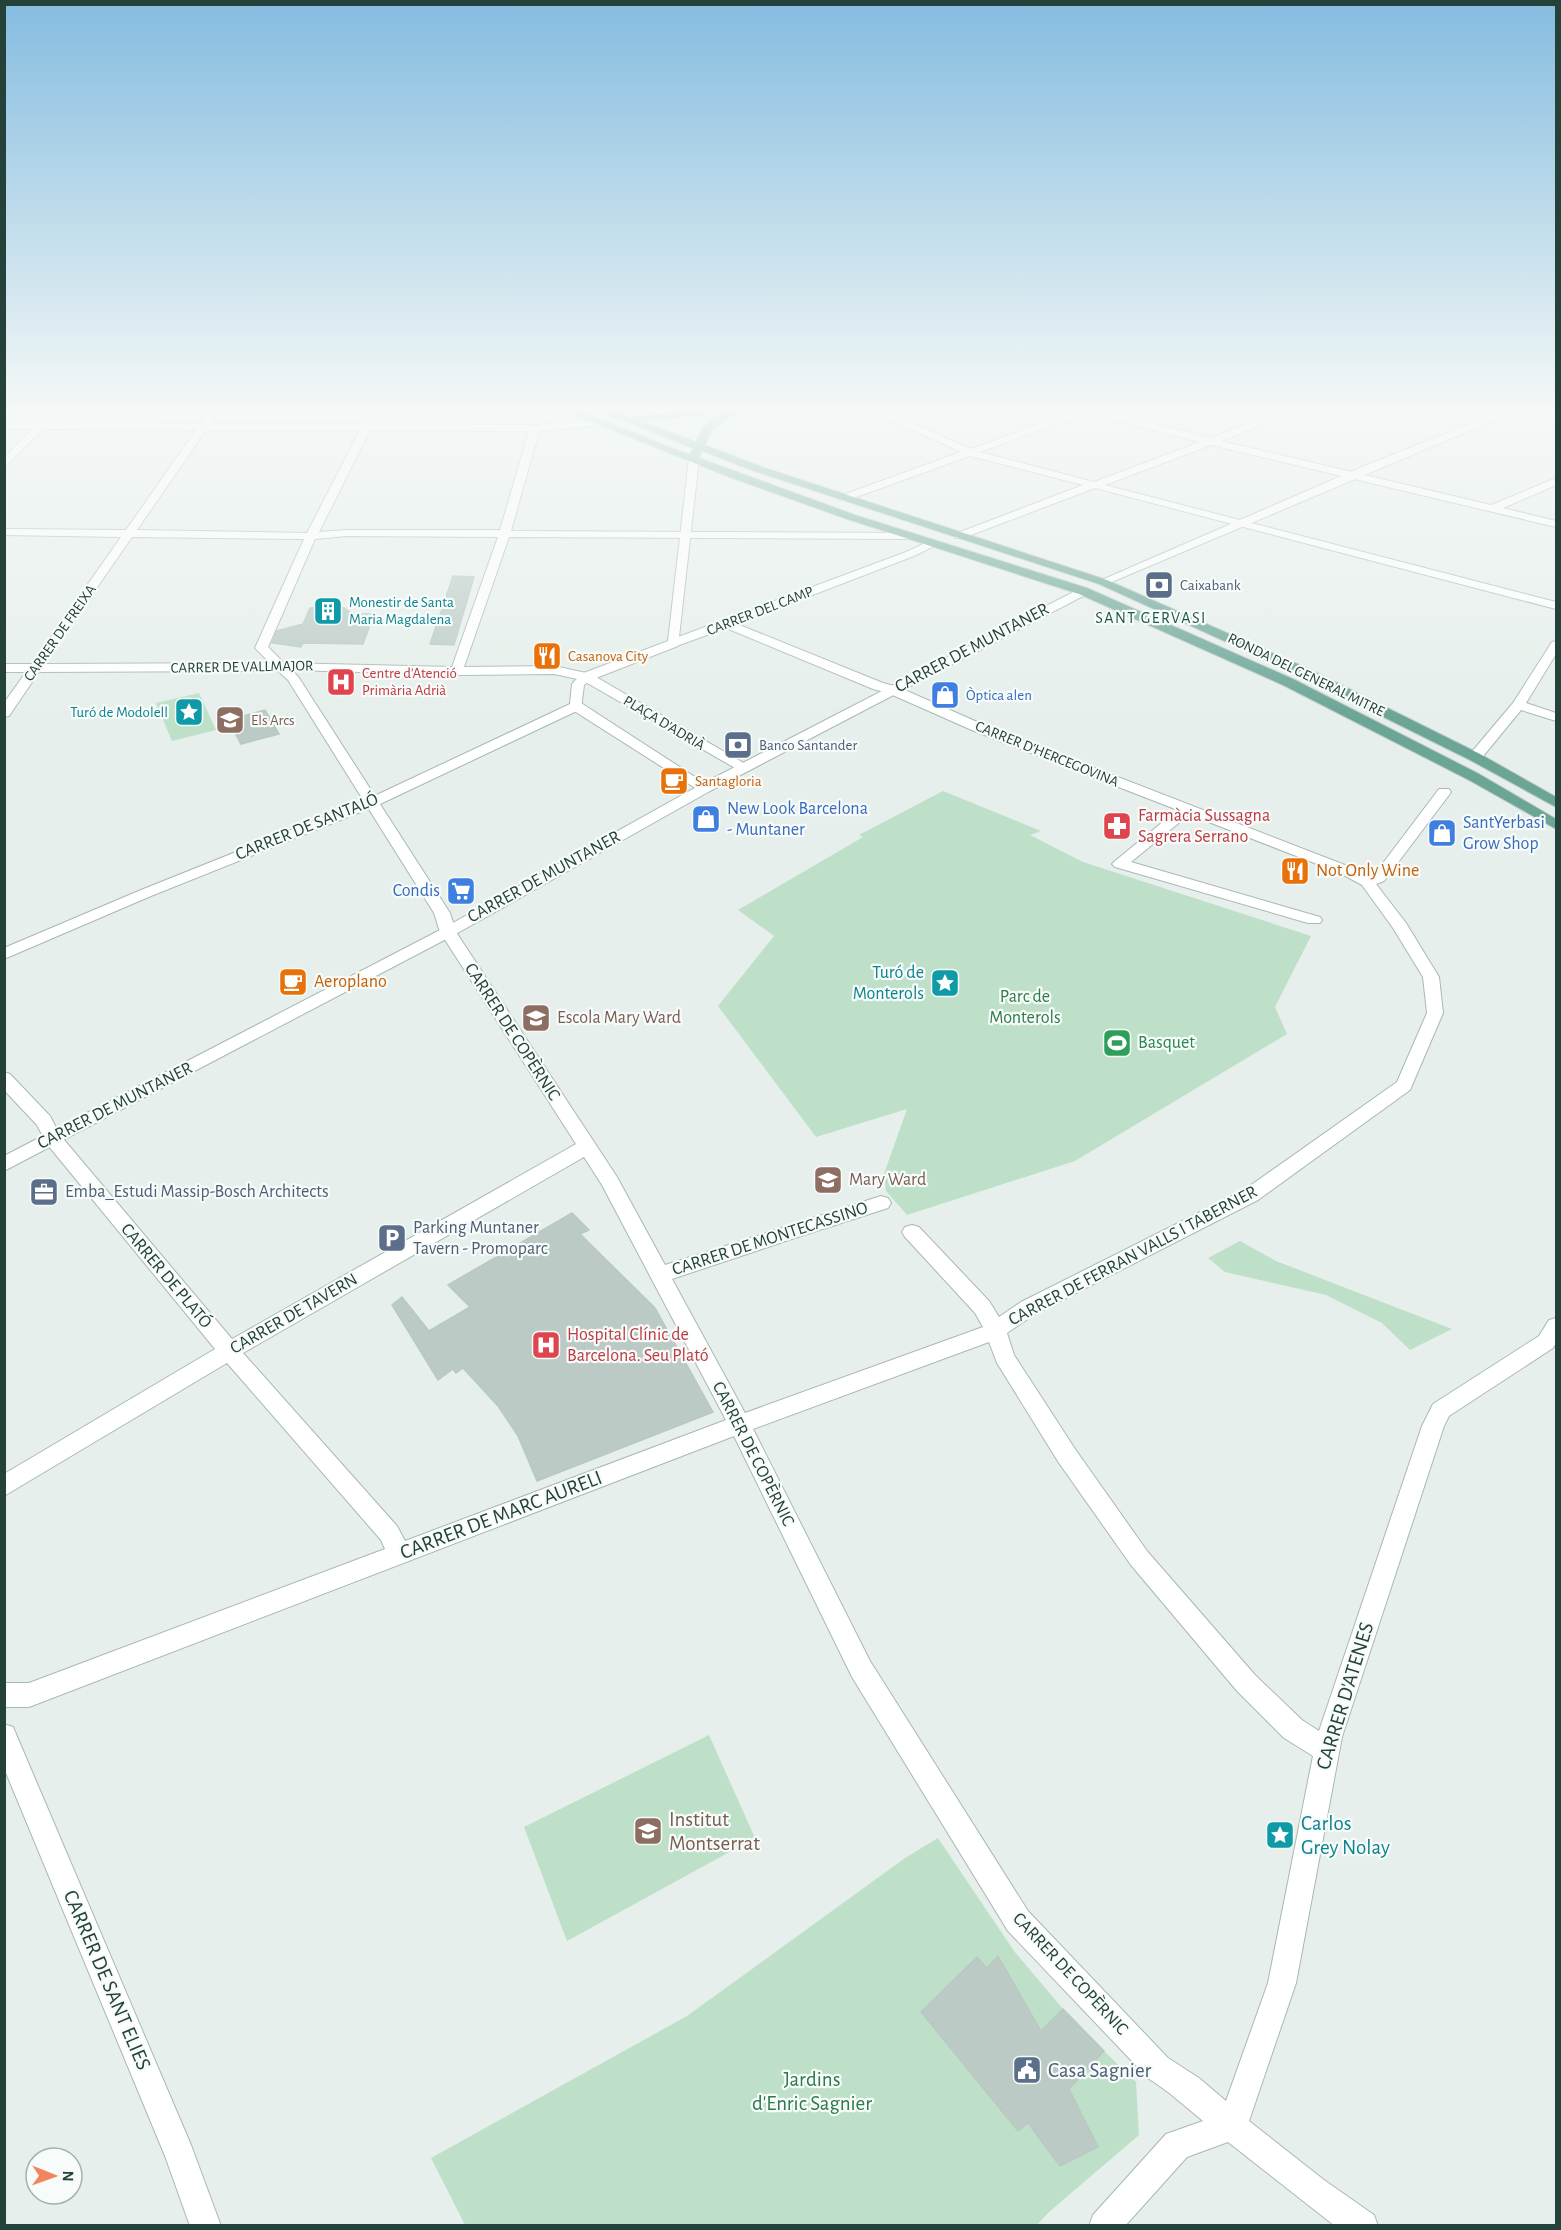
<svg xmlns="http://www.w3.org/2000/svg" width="1561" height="2230" font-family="'Alegreya Sans',sans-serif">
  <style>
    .green { fill: #bfe0c8 }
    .building { fill: #bbcac4; stroke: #b8c9c2; stroke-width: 1.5 }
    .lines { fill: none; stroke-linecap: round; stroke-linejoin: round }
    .pedestrian-casing { stroke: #a8b8b2; stroke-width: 2 }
    .minor-casing { stroke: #a8b8b2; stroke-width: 2 }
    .tertiary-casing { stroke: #a8b8b2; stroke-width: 2 }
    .primary-casing { stroke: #c2cac8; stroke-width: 2 }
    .pedestrian { fill: #fff; fill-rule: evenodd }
    .minor { fill: #fff; fill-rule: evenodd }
    .tertiary { fill: #fff; fill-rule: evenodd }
    .primary { fill: #6aa596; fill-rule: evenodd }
    .labels { text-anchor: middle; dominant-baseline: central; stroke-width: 4.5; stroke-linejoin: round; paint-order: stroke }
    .far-service-label { font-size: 15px; fill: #4e5e75; stroke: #f7fbf9; text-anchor: start }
    .far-culture-label { font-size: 15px; fill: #0d838f; stroke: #f7fbf9; text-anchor: start }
    .far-street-label { font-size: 15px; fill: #24423a; stroke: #f7fbf9 }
    .far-food-label { font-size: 15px; fill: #c56008; stroke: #f7fbf9; text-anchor: start }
    .far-health-label { font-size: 15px; fill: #be3a42; stroke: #f7fbf9; text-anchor: start }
    .far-shop-label { font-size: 15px; fill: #366cbe; stroke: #f7fbf9; text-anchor: start }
    .far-education-label { font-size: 15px; fill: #785e54; stroke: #f7fbf9; text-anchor: start }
    .far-neighbourhood-label { font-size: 16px; letter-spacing: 1.5px; fill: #1f5548; stroke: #f7fbf9 }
    .street-label { font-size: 18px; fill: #24423a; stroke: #f7fbf9 }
    .shop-label { font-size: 18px; fill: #366cbe; stroke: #f7fbf9; text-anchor: start }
    .health-label { font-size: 18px; fill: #be3a42; stroke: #f7fbf9; text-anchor: start }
    .food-label { font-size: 18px; fill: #c56008; stroke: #f7fbf9; text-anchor: start }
    .culture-label { font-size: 18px; fill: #0d838f; stroke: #f7fbf9; text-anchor: end }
    .park-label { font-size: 18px; fill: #2d7a4b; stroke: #f7fbf9 }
    .education-label { font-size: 18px; fill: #785e54; stroke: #f7fbf9; text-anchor: start }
    .leisure-label { font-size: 18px; fill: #27864d; stroke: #f7fbf9; text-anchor: start }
    .service-label { font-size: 18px; fill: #4e5e75; stroke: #f7fbf9; text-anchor: start }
    .near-street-label { font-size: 21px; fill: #24423a; stroke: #f7fbf9 }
    .near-education-label { font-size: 21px; fill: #785e54; stroke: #f7fbf9; text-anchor: start }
    .near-culture-label { font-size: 21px; fill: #0d838f; stroke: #f7fbf9; text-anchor: start }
    .near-service-label { font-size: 21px; fill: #4e5e75; stroke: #f7fbf9; text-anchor: start }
    .near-park-label { font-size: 21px; fill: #2d7a4b; stroke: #f7fbf9 }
  </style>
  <rect width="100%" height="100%" fill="#e6efeb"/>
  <g class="green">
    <path d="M 199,693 L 216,730 L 172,741 L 156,703 Z"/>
    <path d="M 943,791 L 1041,831 L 1030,835 L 1083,862 L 1311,936 L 1275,1007 L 1287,1034 L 1075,1161 L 907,1215 L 886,1191 L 884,1174 L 907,1109 L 816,1137 L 718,1006 L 774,936 L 738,910 L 863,837 L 859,835 Z"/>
    <path d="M 1240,1241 L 1276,1261 L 1452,1329 L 1410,1350 L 1382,1323 L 1326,1295 L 1225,1272 L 1208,1258 Z"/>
    <path d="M 709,1735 L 755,1838 L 567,1941 L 524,1827 Z"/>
    <path d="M 938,1838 L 1014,1951 L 1063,2009 L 1041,2031 L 977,1958 L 921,2013 L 1018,2131 L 1028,2123 L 1060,2165 L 1098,2147 L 1069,2089 L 1104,2051 L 1136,2082 L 1139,2135 L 1049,2212 L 1037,2225 L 465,2225 L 431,2158 L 687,2016 L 905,1858 Z"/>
  </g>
  <g class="building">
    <path d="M 453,576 L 474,577 L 454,645 L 430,644 Z"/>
    <path d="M 310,608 L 344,608 L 353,614 L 374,614 L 363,644 L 303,643 L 301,647 L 272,643 L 277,631 L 303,624 Z"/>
    <path d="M 265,710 L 279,734 L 241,744 L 228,720 Z"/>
    <path d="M 572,1213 L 589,1230 L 580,1234 L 655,1308 L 713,1412 L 537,1481 L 518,1436 L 498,1406 L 463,1368 L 456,1373 L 453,1369 L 438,1380 L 392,1305 L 402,1297 L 429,1331 L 470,1307 L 448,1285 Z"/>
    <path d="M 998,1956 L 1041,2031 L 1063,2009 L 1104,2051 L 1069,2089 L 1098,2147 L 1060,2166 L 1028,2123 L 1018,2131 L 921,2012 L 977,1957 L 987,1968 Z"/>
  </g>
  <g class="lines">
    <g class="pedestrian-casing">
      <g id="pedestrian">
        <path d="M 1186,806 L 1191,807 L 1193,810 L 1191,813 L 1131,862 L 1320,917 L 1322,920 L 1320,923 L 1308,923 L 1115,867 L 1112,864 L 1115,861 L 1181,807 Z"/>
        <path d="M 881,1196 L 888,1198 L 891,1203 L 888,1208 L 773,1245 L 766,1243 L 763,1238 L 766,1233 Z"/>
      </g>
    </g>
    <g class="minor-casing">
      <g id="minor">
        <path d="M 54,406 L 64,406 L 48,423 L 201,424 L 213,406 L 223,406 L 211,424 L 363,424 L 372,406 L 382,406 L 373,424 L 535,425 L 599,420 L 603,421 L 603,425 L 539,431 L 511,531 L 910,533 L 916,536 L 910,539 L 509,537 L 464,667 L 554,666 L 591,674 L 747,765 L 749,768 L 742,772 L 582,680 L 554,674 L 462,675 L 292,670 L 299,678 L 450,913 L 456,932 L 617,1177 L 665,1265 L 773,1231 L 780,1233 L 783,1238 L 780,1243 L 672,1279 L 745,1413 L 983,1327 L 975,1313 L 905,1237 L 902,1232 L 905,1227 L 912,1225 L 919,1227 L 989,1301 L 999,1317 L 1021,1302 L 1244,1190 L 1397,1082 L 1427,1013 L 1423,977 L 1393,928 L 1362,885 L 1340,873 L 974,731 L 888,693 L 873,689 L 726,628 L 674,647 L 670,646 L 668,643 L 670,640 L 906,552 L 932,540 L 938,543 L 936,545 L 914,556 L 737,624 L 883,683 L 898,687 L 984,725 L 1350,867 L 1368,877 L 1374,875 L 1439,789 L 1449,789 L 1451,792 L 1449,795 L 1384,881 L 1376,884 L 1406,923 L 1439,977 L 1443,1013 L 1410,1090 L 1258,1200 L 1035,1314 L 1007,1333 L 1014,1355 L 1075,1449 L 1147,1551 L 1255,1675 L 1302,1720 L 1319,1731 L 1422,1426 L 1433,1404 L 1539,1336 L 1549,1320 L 1556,1318 L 1556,1343 L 1553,1348 L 1449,1416 L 1444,1426 L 1342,1737 L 1296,1983 L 1249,2121 L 1324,2180 L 1374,2215 L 1378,2226 L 1335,2226 L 1228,2142 L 1187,2157 L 1125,2226 L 1089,2226 L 1093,2215 L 1166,2134 L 1203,2121 L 1168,2092 L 1148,2078 L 1008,1931 L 852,1677 L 734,1436 L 29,1707 L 4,1707 L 4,1683 L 29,1683 L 385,1549 L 381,1540 L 227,1363 L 4,1496 L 4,1474 L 215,1349 L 47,1144 L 37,1125 L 4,1090 L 4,1072 L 10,1074 L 50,1116 L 60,1135 L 232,1339 L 576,1144 L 440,932 L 434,913 L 288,680 L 278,671 L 39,672 L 9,716 L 4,717 L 4,703 L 26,672 L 4,672 L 4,664 L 32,664 L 121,537 L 4,535 L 4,529 L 126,530 L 196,430 L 43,429 L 4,468 L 4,458 L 32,429 L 4,429 L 4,423 L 38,423 ZM 206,430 L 360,430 L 307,533 L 137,530 ZM 370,430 L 529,431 L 500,530 L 346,530 L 319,532 ZM 346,536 L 498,537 L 452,667 L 284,663 L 268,647 L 315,539 ZM 132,537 L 304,539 L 255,648 L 270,663 L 44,664 ZM 584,1157 L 602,1185 L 726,1420 L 405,1541 L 397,1526 L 243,1353 ZM 989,1342 L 997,1363 L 1059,1463 L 1131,1565 L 1237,1691 L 1284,1738 L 1313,1756 L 1268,1983 L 1226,2101 L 1199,2078 L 1168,2058 L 1028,1911 L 870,1661 L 753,1429 Z"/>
        <path d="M 861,406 L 874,406 L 971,449 L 1078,410 L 1069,406 L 1095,406 L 1096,409 L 1210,438 L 1295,406 L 1309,406 L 1221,441 L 1491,505 L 1556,478 L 1556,485 L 1503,508 L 1556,521 L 1556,527 L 1211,445 L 1105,485 L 1556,602 L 1556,609 L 1095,488 L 963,538 L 955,538 L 955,534 L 1083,485 L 970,456 L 848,500 L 840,500 L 840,496 L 961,452 ZM 1088,413 L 1184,438 L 1200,442 L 1094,482 L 980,452 Z"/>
        <path d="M 1556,641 L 1556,654 L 1526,703 L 1556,713 L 1556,721 L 1521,710 L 1480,760 L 1470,760 L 1468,757 L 1470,754 L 1513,703 L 1552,642 Z"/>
        <path d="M 576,702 L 581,703 L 712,788 L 710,791 L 700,791 L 571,709 L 569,706 Z"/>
        <path d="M 4,1724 L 13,1727 L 191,2145 L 221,2226 L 190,2226 L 165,2156 L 4,1768 Z"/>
      </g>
    </g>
    <g class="tertiary-casing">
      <g id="tertiary">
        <path d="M 1515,406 L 1528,406 L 1107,584 L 1103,586 L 1097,582 L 1362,467 Z"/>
        <path d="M 694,456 L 699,459 L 678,646 L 591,680 L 584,685 L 581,709 L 378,805 L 151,896 L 4,959 L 4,948 L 141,890 L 368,799 L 570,704 L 572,684 L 581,674 L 668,641 L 689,459 Z"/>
        <path d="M 1083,587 L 1087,588 L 1087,594 L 710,791 L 454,935 L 4,1171 L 4,1156 L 442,929 L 700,785 Z"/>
      </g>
    </g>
    <g class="primary-casing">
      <path id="primary" d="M 553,406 L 566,406 L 690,455 L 693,448 L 587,406 L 601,406 L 630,417 L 737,407 L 737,411 L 711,431 L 705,445 L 762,467 L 1107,580 L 1311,670 L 1480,754 L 1556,797 L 1556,807 L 1470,760 L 1301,676 L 1099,584 L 754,471 L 702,451 L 699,458 L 855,515 L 1087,588 L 1293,679 L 1479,774 L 1556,819 L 1556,829 L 1469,780 L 1283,685 L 1079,594 L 847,519 L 729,477 ZM 722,413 L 703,427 L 696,442 L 641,421 Z"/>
    </g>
    <use href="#pedestrian" class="pedestrian"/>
    <use href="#minor" class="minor"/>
    <use href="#tertiary" class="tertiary"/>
    <use href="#primary" class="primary"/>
  </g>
  <linearGradient id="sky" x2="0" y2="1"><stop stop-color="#84bce0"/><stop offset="0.57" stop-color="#f4f8f6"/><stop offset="1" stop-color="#f4f8f6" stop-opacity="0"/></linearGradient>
  <rect width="1561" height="718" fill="url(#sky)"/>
  <defs>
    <g id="bank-square" transform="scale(1.5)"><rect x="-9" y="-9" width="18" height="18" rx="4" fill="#5c6f8a" stroke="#f7fbf9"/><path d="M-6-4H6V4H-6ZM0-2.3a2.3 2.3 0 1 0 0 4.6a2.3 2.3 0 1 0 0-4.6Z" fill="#fff"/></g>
    <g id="building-square" transform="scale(1.5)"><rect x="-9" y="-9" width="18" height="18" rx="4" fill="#0f9aa8" stroke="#f7fbf9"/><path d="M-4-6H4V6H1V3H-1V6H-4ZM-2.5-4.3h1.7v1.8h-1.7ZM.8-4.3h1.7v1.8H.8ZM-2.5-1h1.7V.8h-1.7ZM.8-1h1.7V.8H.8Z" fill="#fff"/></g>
    <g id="restaurant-square" transform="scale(1.5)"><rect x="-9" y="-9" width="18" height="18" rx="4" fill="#e8710a" stroke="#f7fbf9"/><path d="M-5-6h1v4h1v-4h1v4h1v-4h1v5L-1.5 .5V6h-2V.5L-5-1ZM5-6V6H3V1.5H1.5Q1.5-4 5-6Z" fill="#fff"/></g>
    <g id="hospital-square" transform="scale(1.5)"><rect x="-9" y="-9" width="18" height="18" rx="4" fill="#e0444e" stroke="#f7fbf9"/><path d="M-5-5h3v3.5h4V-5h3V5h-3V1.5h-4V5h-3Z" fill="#fff"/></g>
    <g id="shop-square" transform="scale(1.5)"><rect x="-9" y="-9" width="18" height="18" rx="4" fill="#3f7fe0" stroke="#f7fbf9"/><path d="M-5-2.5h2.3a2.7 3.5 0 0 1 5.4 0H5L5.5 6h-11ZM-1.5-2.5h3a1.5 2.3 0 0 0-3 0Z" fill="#fff"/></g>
    <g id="sight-square" transform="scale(1.5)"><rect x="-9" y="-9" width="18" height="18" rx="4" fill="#0f9aa8" stroke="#f7fbf9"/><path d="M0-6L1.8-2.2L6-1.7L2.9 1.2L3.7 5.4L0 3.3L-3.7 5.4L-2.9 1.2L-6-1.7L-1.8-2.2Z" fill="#fff"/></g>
    <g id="school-square" transform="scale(1.5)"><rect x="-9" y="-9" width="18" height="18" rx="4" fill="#8d6e63" stroke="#f7fbf9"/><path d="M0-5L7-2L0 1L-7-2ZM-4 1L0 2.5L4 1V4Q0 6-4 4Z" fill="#fff"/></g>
    <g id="cafe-square" transform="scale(1.5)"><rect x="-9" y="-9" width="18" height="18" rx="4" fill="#e8710a" stroke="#f7fbf9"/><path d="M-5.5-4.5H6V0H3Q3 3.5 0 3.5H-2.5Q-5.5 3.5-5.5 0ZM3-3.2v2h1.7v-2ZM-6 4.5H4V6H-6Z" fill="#fff"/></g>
    <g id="pharmacy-square" transform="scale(1.5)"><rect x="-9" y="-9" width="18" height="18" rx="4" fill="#e0444e" stroke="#f7fbf9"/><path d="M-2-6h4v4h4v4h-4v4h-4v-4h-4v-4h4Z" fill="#fff"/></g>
    <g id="supermarket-square" transform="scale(1.5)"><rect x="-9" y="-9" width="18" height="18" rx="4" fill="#3f7fe0" stroke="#f7fbf9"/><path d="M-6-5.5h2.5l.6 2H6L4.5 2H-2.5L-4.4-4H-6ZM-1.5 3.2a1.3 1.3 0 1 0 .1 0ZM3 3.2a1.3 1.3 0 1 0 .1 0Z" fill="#fff"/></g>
    <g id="stadium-square" transform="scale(1.5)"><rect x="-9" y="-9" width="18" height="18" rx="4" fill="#2e9e5b" stroke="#f7fbf9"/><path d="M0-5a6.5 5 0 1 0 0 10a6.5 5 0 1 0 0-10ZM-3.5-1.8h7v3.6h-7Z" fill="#fff"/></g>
    <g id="office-square" transform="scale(1.5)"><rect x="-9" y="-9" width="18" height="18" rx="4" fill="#5c6f8a" stroke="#f7fbf9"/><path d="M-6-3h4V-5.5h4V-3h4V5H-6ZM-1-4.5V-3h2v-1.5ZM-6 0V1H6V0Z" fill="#fff"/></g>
    <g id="parking-square" transform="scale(1.5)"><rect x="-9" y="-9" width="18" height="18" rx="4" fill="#5c6f8a" stroke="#f7fbf9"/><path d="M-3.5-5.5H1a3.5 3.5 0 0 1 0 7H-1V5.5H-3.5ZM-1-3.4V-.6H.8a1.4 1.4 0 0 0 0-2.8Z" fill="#fff"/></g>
    <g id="civic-square" transform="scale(1.5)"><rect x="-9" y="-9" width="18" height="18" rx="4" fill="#5c6f8a" stroke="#f7fbf9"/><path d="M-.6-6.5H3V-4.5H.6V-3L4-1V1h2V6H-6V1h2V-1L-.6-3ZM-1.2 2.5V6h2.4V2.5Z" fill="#fff"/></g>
  </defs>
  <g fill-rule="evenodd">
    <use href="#bank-square" x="1159" y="585"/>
    <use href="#building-square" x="328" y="611"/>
    <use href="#restaurant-square" x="547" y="656"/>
    <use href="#hospital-square" x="341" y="682"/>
    <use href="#shop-square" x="945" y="695"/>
    <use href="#sight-square" x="189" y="712"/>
    <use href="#school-square" x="230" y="720"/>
    <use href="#bank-square" x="738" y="745"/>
    <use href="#cafe-square" x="674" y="781"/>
    <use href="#shop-square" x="706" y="819"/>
    <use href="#pharmacy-square" x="1117" y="826"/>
    <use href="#shop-square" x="1442" y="833"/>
    <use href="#restaurant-square" x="1295" y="871"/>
    <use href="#supermarket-square" x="461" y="891"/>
    <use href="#cafe-square" x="293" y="982"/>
    <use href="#sight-square" x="945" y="983"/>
    <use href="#school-square" x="536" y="1018"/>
    <use href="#stadium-square" x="1117" y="1043"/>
    <use href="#school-square" x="828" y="1180"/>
    <use href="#office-square" x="44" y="1192"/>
    <use href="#parking-square" x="392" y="1238"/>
    <use href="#hospital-square" x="546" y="1345"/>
    <use href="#school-square" x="648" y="1831"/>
    <use href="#sight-square" x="1280" y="1835"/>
    <use href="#civic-square" x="1027" y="2070"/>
  </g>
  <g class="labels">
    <g class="far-service-label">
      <text x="1180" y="585">Caixabank</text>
      <text x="759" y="745">Banco Santander</text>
    </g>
    <g class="far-culture-label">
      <text x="349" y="602">Monestir de Santa<tspan x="349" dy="17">Maria Magdalena</tspan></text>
      <text x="168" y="712" text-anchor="end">Turó de Modolell</text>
    </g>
    <g class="far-street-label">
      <text transform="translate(760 611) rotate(-21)">CARRER DEL CAMP</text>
      <text transform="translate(60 633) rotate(-55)">CARRER DE FREIXA</text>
      <text transform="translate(242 667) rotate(-1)">CARRER DE VALLMAJOR</text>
      <text transform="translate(1306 675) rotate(26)">RONDA DEL GENERAL MITRE</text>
      <text transform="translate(664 723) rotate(31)">PLAÇA D'ADRIÀ</text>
      <text transform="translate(1047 754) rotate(22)">CARRER D'HERCEGOVINA</text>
    </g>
    <g class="far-food-label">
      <text x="568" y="656">Casanova City</text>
      <text x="695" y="781">Santagloria</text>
    </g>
    <g class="far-health-label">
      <text x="362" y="673">Centre d'Atenció<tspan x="362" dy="17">Primària Adrià</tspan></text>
    </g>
    <g class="far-shop-label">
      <text x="966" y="695">Òptica alen</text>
    </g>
    <g class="far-education-label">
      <text x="251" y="720">Els Arcs</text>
    </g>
    <g class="far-neighbourhood-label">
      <text x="1151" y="618">SANT GERVASI</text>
    </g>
    <g class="street-label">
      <text transform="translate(972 648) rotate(-28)">CARRER DE MUNTANER</text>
      <text transform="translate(307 827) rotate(-22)">CARRER DE SANTALÓ</text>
      <text transform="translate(544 877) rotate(-29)">CARRER DE MUNTANER</text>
      <text transform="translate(512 1032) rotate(57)">CARRER DE COPÈRNIC</text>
      <text transform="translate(115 1106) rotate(-27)">CARRER DE MUNTANER</text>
      <text transform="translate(770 1239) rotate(-18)">CARRER DE MONTECASSINO</text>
      <text transform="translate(1133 1256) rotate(-28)">CARRER DE FERRAN VALLS I TABERNER</text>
      <text transform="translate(166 1276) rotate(50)">CARRER DE PLATÓ</text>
      <text transform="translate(294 1314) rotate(-30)">CARRER DE TAVERN</text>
      <text transform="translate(753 1454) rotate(63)">CARRER DE COPÈRNIC</text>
      <text transform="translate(1070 1974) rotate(47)">CARRER DE COPÈRNIC</text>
    </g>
    <g class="shop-label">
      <text x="727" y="809">New Look Barcelona<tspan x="727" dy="21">- Muntaner</tspan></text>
      <text x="1463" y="823">SantYerbasi<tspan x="1463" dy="21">Grow Shop</tspan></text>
      <text x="440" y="891" text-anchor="end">Condis</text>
    </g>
    <g class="health-label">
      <text x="1138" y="816">Farmàcia Sussagna<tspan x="1138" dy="21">Sagrera Serrano</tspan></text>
      <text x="567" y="1335">Hospital Clínic de<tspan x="567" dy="21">Barcelona. Seu Plató</tspan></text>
    </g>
    <g class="food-label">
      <text x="1316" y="871">Not Only Wine</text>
      <text x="314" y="982">Aeroplano</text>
    </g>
    <g class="culture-label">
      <text x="924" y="973">Turó de<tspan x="924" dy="21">Monterols</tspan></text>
    </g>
    <g class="park-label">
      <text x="1025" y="997">Parc de<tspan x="1025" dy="21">Monterols</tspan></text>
    </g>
    <g class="education-label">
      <text x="557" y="1018">Escola Mary Ward</text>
      <text x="849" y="1180">Mary Ward</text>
    </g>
    <g class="leisure-label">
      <text x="1138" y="1043">Basquet</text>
    </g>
    <g class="service-label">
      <text x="65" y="1192">Emba_Estudi Massip-Bosch Architects</text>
      <text x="413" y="1228">Parking Muntaner<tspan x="413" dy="21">Tavern - Promoparc</tspan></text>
    </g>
    <g class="near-street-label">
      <text transform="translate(501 1515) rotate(-21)">CARRER DE MARC AURELI</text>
      <text transform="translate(1345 1696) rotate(-73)">CARRER D'ATENES</text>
      <text transform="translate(107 1980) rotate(67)">CARRER DE SANT ELIES</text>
    </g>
    <g class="near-education-label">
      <text x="669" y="1819">Institut<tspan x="669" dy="24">Montserrat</tspan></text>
    </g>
    <g class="near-culture-label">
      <text x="1301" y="1823">Carlos<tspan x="1301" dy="24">Grey Nolay</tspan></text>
    </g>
    <g class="near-service-label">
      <text x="1048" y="2070">Casa Sagnier</text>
    </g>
    <g class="near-park-label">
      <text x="812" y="2079">Jardins<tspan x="812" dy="24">d'Enric Sagnier</tspan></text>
    </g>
  </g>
  <rect width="1561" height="2230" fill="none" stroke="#24423a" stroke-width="12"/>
  <g transform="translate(54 2176) rotate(91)"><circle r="28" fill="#f7fbf9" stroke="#a3b1ad" stroke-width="1.5"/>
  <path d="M0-4.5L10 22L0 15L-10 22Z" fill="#f4845f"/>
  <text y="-9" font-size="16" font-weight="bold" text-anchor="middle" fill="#24423a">N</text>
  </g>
</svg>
